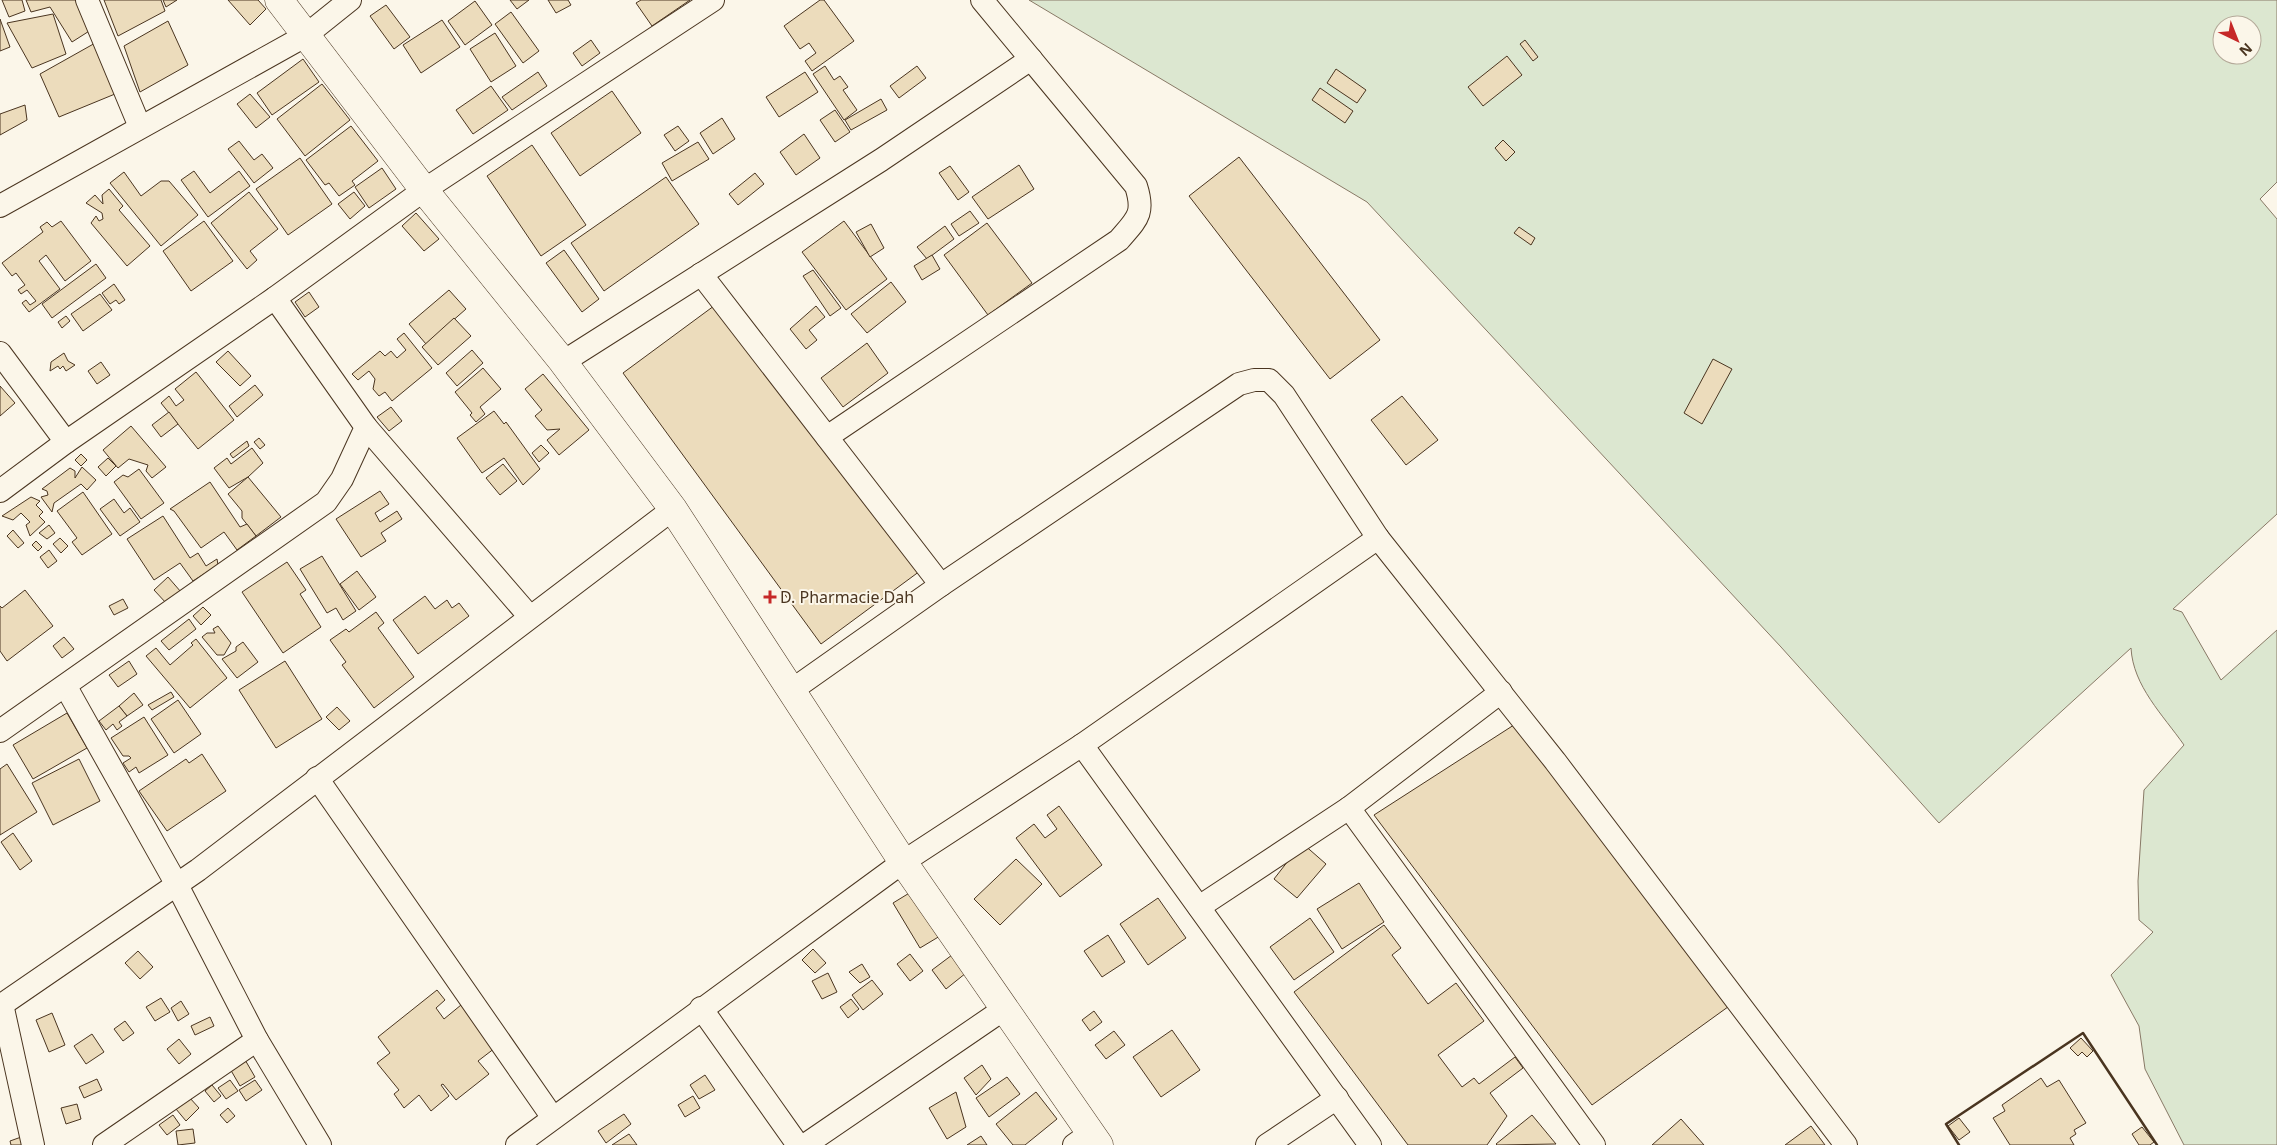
<svg xmlns="http://www.w3.org/2000/svg" width="2277" height="1145" font-family="'Noto Sans',sans-serif">
  <style>
    .green { fill: #dce7d0; stroke: #887966; fill-rule: evenodd }
    .building { fill: #ecdcbc; stroke: #4a3520 }
    .lines { fill: none; stroke-linecap: round; stroke-linejoin: round }
    .street-casing { stroke: #4a3520; stroke-width: 24 }
    .secondary-casing { stroke: #4a3520; stroke-width: 29 }
    .street { stroke: #fbf6e9; stroke-width: 22 }
    .secondary { stroke: #fbf6e9; stroke-width: 28 }
    .wall { stroke: #4a3520; stroke-width: 2.5 }
    .poi-dot { fill: #c62828; stroke: #fbf6e9; stroke-width: 2 }
    .labels { text-anchor: middle; dominant-baseline: central; stroke-width: 4; stroke-linejoin: round; paint-order: stroke }
    .poi-label { font-size: 16px; fill: #4a3520; stroke: #fbf6e9; text-anchor: start }
  </style>
  <rect width="100%" height="100%" fill="#fbf6e9"/>
  <path class="green" d="M 1029,0 L 2277,0 L 2277,182 L 2260,199 L 2277,219 L 2277,514 L 2173,609 L 2182,612 L 2221,680 L 2277,630 L 2277,1145 L 2184,1145 L 2145,1069 L 2139,1026 L 2111,975 L 2153,932 L 2139,920 L 2138,881 L 2144,790 L 2184,745 C 2163,715 2133,686 2131,648 L 1939,823 L 1781,647 L 1367,202 ZM 2222,25 L 2252,25 L 2252,55 L 2222,55 Z"/>
  <g class="building">
    <path d="M 2,0 L 22,0 L 25,11 L 9,17 Z"/>
    <path d="M 26,0 L 81,0 L 94,28 L 72,42 L 50,7 L 31,12 Z"/>
    <path d="M 104,0 L 161,0 L 165,11 L 118,36 Z"/>
    <path d="M 163,0 L 177,0 L 166,7 Z"/>
    <path d="M 228,0 L 258,0 L 266,9 L 250,25 Z"/>
    <path d="M 510,0 L 529,0 L 517,9 Z"/>
    <path d="M 548,0 L 568,0 L 571,5 L 556,13 Z"/>
    <path d="M 641,0 L 690,0 L 652,26 L 636,3 Z"/>
    <path d="M 820,0 L 824,0 L 854,41 L 812,71 L 805,61 L 816,53 L 809,43 L 800,49 L 784,26 Z"/>
    <path d="M 475,1 L 492,25 L 465,45 L 448,21 Z"/>
    <path d="M 386,5 L 410,37 L 394,49 L 370,16 Z"/>
    <path d="M 511,12 L 539,51 L 523,63 L 495,24 Z"/>
    <path d="M 53,14 L 66,54 L 32,68 L 7,23 Z"/>
    <path d="M 0,19 L 10,47 L 0,51 Z"/>
    <path d="M 442,20 L 460,47 L 421,73 L 403,45 Z"/>
    <path d="M 168,21 L 188,65 L 140,92 L 124,46 Z"/>
    <path d="M 495,33 L 516,66 L 491,82 L 470,49 Z"/>
    <path d="M 591,40 L 600,53 L 582,66 L 573,53 Z"/>
    <path d="M 1525,40 L 1538,57 L 1533,61 L 1520,44 Z"/>
    <path d="M 97,42 L 115,94 L 59,117 L 40,74 Z"/>
    <path d="M 1507,56 L 1522,75 L 1483,106 L 1468,87 Z"/>
    <path d="M 303,59 L 319,82 L 272,115 L 257,93 Z"/>
    <path d="M 825,66 L 834,80 L 840,76 L 848,87 L 843,90 L 857,110 L 844,120 L 813,74 Z"/>
    <path d="M 917,66 L 926,78 L 899,98 L 890,86 Z"/>
    <path d="M 1336,69 L 1366,90 L 1357,103 L 1327,83 Z"/>
    <path d="M 538,72 L 547,86 L 512,110 L 502,97 Z"/>
    <path d="M 805,72 L 818,92 L 779,117 L 766,97 Z"/>
    <path d="M 322,84 L 350,120 L 305,156 L 277,119 Z"/>
    <path d="M 491,86 L 508,110 L 473,134 L 456,110 Z"/>
    <path d="M 1320,88 L 1353,111 L 1345,123 L 1312,100 Z"/>
    <path d="M 612,91 L 641,133 L 580,176 L 551,133 Z"/>
    <path d="M 250,94 L 270,117 L 256,128 L 237,104 Z"/>
    <path d="M 881,99 L 887,110 L 851,130 L 845,120 Z"/>
    <path d="M 25,105 L 27,120 L 0,135 L 0,114 Z"/>
    <path d="M 835,110 L 850,132 L 835,142 L 820,120 Z"/>
    <path d="M 722,118 L 735,139 L 713,154 L 700,133 Z"/>
    <path d="M 351,126 L 378,161 L 352,181 L 355,185 L 339,196 L 329,183 L 325,185 L 306,160 Z"/>
    <path d="M 678,126 L 689,141 L 675,151 L 664,135 Z"/>
    <path d="M 804,134 L 820,158 L 796,175 L 780,152 Z"/>
    <path d="M 1503,140 L 1515,152 L 1506,161 L 1495,148 Z"/>
    <path d="M 239,141 L 254,160 L 262,154 L 273,168 L 254,183 L 228,149 Z"/>
    <path d="M 698,142 L 709,159 L 672,181 L 662,163 Z"/>
    <path d="M 532,145 L 586,225 L 541,256 L 487,176 Z"/>
    <path d="M 1239,157 L 1380,340 L 1330,379 L 1189,196 Z"/>
    <path d="M 300,158 L 332,204 L 288,235 L 256,189 Z"/>
    <path d="M 1019,165 L 1034,189 L 988,219 L 972,197 Z"/>
    <path d="M 950,166 L 969,192 L 958,200 L 939,173 Z"/>
    <path d="M 382,168 L 396,189 L 369,208 L 355,187 Z"/>
    <path d="M 194,171 L 210,193 L 239,171 L 250,186 L 208,217 L 181,180 Z"/>
    <path d="M 124,172 L 141,196 L 161,181 L 169,181 L 198,215 L 161,246 L 110,183 Z"/>
    <path d="M 755,173 L 764,184 L 738,205 L 729,194 Z"/>
    <path d="M 666,177 L 699,224 L 604,291 L 571,243 Z"/>
    <path d="M 109,189 L 123,206 L 119,210 L 150,246 L 127,266 L 91,223 L 96,216 L 99,221 L 103,219 L 102,213 L 86,203 L 95,195 L 103,204 L 102,195 Z"/>
    <path d="M 249,192 L 278,229 L 250,251 L 257,260 L 247,269 L 211,223 Z"/>
    <path d="M 354,192 L 365,206 L 350,219 L 338,204 Z"/>
    <path d="M 970,211 L 979,223 L 959,236 L 951,224 Z"/>
    <path d="M 416,213 L 439,239 L 424,251 L 402,226 Z"/>
    <path d="M 61,221 L 91,261 L 65,281 L 46,255 L 39,261 L 60,289 L 29,312 L 22,303 L 26,300 L 30,305 L 36,301 L 27,290 L 21,294 L 18,290 L 25,285 L 16,273 L 12,276 L 2,263 L 43,232 L 40,227 L 47,222 L 52,227 Z"/>
    <path d="M 204,221 L 233,261 L 191,291 L 163,251 Z"/>
    <path d="M 844,221 L 887,279 L 846,310 L 802,252 Z"/>
    <path d="M 987,223 L 1032,283 L 988,315 L 944,255 Z"/>
    <path d="M 871,224 L 884,248 L 870,257 L 856,232 Z"/>
    <path d="M 945,226 L 954,239 L 927,259 L 917,247 Z"/>
    <path d="M 1519,227 L 1535,238 L 1531,245 L 1514,233 Z"/>
    <path d="M 564,250 L 599,299 L 582,312 L 546,263 Z"/>
    <path d="M 932,255 L 940,269 L 922,280 L 914,266 Z"/>
    <path d="M 96,264 L 106,278 L 52,318 L 42,304 Z"/>
    <path d="M 813,270 L 841,308 L 830,316 L 803,276 Z"/>
    <path d="M 891,282 L 906,302 L 867,333 L 851,314 Z"/>
    <path d="M 114,284 L 125,300 L 119,304 L 116,300 L 110,304 L 102,293 Z"/>
    <path d="M 449,290 L 466,309 L 426,344 L 409,324 Z"/>
    <path d="M 309,292 L 319,307 L 305,317 L 295,302 Z"/>
    <path d="M 100,294 L 112,310 L 83,331 L 71,314 Z"/>
    <path d="M 722,300 L 920,571 L 821,644 L 623,373 Z"/>
    <path d="M 816,306 L 825,317 L 809,330 L 817,340 L 806,349 L 790,329 Z"/>
    <path d="M 66,316 L 70,321 L 62,328 L 58,322 Z"/>
    <path d="M 454,318 L 471,336 L 438,365 L 422,347 Z"/>
    <path d="M 404,333 L 432,368 L 392,401 L 385,392 L 379,396 L 373,389 L 375,379 L 369,371 L 358,380 L 352,374 L 380,351 L 385,356 L 391,351 L 397,358 L 406,350 L 397,339 Z"/>
    <path d="M 867,343 L 888,373 L 843,407 L 821,378 Z"/>
    <path d="M 472,350 L 483,363 L 457,386 L 446,373 Z"/>
    <path d="M 228,351 L 251,376 L 240,386 L 216,362 Z"/>
    <path d="M 64,353 L 68,361 L 75,365 L 66,371 L 63,366 L 60,369 L 58,366 L 50,371 L 51,362 Z"/>
    <path d="M 1713,359 L 1732,369 L 1702,424 L 1684,413 Z"/>
    <path d="M 101,362 L 110,375 L 97,384 L 88,371 Z"/>
    <path d="M 483,368 L 501,389 L 480,407 L 485,414 L 476,422 L 470,415 L 472,413 L 455,392 Z"/>
    <path d="M 196,372 L 234,420 L 198,449 L 161,403 L 169,396 L 176,406 L 184,400 L 175,389 Z"/>
    <path d="M 543,374 L 589,430 L 559,455 L 547,440 L 560,429 L 547,430 L 535,416 L 542,410 L 525,389 Z"/>
    <path d="M 255,385 L 263,395 L 237,417 L 229,406 Z"/>
    <path d="M 0,386 L 15,403 L 0,416 Z"/>
    <path d="M 1402,396 L 1438,440 L 1406,465 L 1371,420 Z"/>
    <path d="M 391,407 L 402,421 L 389,431 L 377,417 Z"/>
    <path d="M 494,411 L 504,424 L 506,422 L 540,469 L 523,485 L 504,458 L 482,473 L 457,438 Z"/>
    <path d="M 169,412 L 178,424 L 161,437 L 152,425 Z"/>
    <path d="M 131,426 L 166,467 L 152,478 L 146,471 L 148,465 L 129,459 L 118,468 L 103,450 Z"/>
    <path d="M 259,438 L 265,445 L 260,449 L 254,442 Z"/>
    <path d="M 247,441 L 249,446 L 233,458 L 230,454 Z"/>
    <path d="M 541,445 L 549,453 L 539,462 L 532,453 Z"/>
    <path d="M 252,448 L 263,463 L 248,477 L 229,488 L 214,468 L 227,458 L 231,464 Z"/>
    <path d="M 81,454 L 87,460 L 81,466 L 75,460 Z"/>
    <path d="M 108,458 L 116,466 L 106,476 L 98,467 Z"/>
    <path d="M 503,464 L 517,481 L 500,495 L 486,478 Z"/>
    <path d="M 82,467 L 96,480 L 87,490 L 81,484 L 54,503 L 52,512 L 41,497 L 48,495 L 47,491 L 42,489 L 70,468 L 75,471 L 75,478 Z"/>
    <path d="M 139,469 L 164,503 L 141,519 L 114,482 L 123,475 L 128,477 Z"/>
    <path d="M 248,477 L 281,517 L 256,536 L 242,518 L 242,511 L 228,494 Z"/>
    <path d="M 210,482 L 240,527 L 247,524 L 256,536 L 237,550 L 224,532 L 201,548 L 174,511 L 170,509 Z"/>
    <path d="M 380,491 L 389,504 L 375,513 L 380,522 L 397,511 L 402,519 L 381,533 L 386,541 L 361,557 L 336,519 Z"/>
    <path d="M 83,492 L 112,534 L 82,555 L 72,542 L 77,538 L 57,511 Z"/>
    <path d="M 31,497 L 40,501 L 36,505 L 43,512 L 39,516 L 45,522 L 30,536 L 26,525 L 30,522 L 21,513 L 13,520 L 2,516 Z"/>
    <path d="M 114,499 L 124,513 L 130,508 L 140,522 L 120,536 L 100,509 Z"/>
    <path d="M 163,516 L 190,558 L 198,553 L 206,566 L 217,559 L 218,565 L 193,581 L 180,563 L 154,580 L 127,539 Z"/>
    <path d="M 49,525 L 55,533 L 47,539 L 39,533 Z"/>
    <path d="M 13,530 L 24,543 L 18,548 L 7,536 Z"/>
    <path d="M 60,538 L 68,546 L 61,553 L 53,544 Z"/>
    <path d="M 36,541 L 42,547 L 38,551 L 32,545 Z"/>
    <path d="M 49,550 L 57,561 L 48,568 L 40,557 Z"/>
    <path d="M 322,556 L 356,611 L 343,620 L 336,608 L 327,613 L 300,569 Z"/>
    <path d="M 287,562 L 306,590 L 300,594 L 321,627 L 283,653 L 242,592 Z"/>
    <path d="M 357,571 L 376,597 L 359,610 L 340,584 Z"/>
    <path d="M 168,577 L 181,592 L 167,604 L 154,590 Z"/>
    <path d="M 25,590 L 53,626 L 7,661 L 0,651 L 0,606 L 2,608 Z"/>
    <path d="M 425,596 L 435,609 L 447,600 L 452,608 L 459,603 L 469,616 L 418,654 L 393,620 Z"/>
    <path d="M 123,599 L 128,608 L 114,615 L 109,606 Z"/>
    <path d="M 203,607 L 211,615 L 201,625 L 193,616 Z"/>
    <path d="M 376,612 L 384,623 L 378,628 L 414,677 L 374,708 L 342,665 L 346,662 L 330,640 L 346,629 L 349,632 Z"/>
    <path d="M 189,619 L 196,629 L 169,650 L 161,641 Z"/>
    <path d="M 218,626 L 231,643 L 224,655 L 217,655 L 202,637 L 207,633 L 215,633 L 213,629 Z"/>
    <path d="M 64,637 L 74,649 L 62,658 L 53,646 Z"/>
    <path d="M 196,639 L 227,678 L 190,708 L 146,656 L 156,648 L 170,665 L 193,645 L 191,643 Z"/>
    <path d="M 243,642 L 258,662 L 237,678 L 222,659 L 236,651 L 236,647 Z"/>
    <path d="M 129,661 L 137,674 L 118,687 L 109,675 Z"/>
    <path d="M 285,661 L 322,719 L 276,748 L 239,690 Z"/>
    <path d="M 171,692 L 174,697 L 152,710 L 148,705 Z"/>
    <path d="M 134,693 L 143,705 L 127,716 L 119,706 Z"/>
    <path d="M 178,700 L 201,734 L 174,753 L 151,719 Z"/>
    <path d="M 119,706 L 127,716 L 119,722 L 122,726 L 117,730 L 113,724 L 106,730 L 99,721 Z"/>
    <path d="M 337,707 L 350,721 L 339,730 L 326,717 Z"/>
    <path d="M 67,713 L 87,748 L 33,779 L 13,745 Z"/>
    <path d="M 144,717 L 168,755 L 139,773 L 136,767 L 129,772 L 123,763 L 131,758 L 129,756 L 123,756 L 111,738 Z"/>
    <path d="M 1517,723 L 1732,1004 L 1592,1105 L 1374,815 Z"/>
    <path d="M 202,754 L 226,791 L 167,831 L 139,791 L 186,759 L 189,763 Z"/>
    <path d="M 79,759 L 100,801 L 53,825 L 32,783 Z"/>
    <path d="M 7,764 L 37,812 L 0,835 L 0,769 Z"/>
    <path d="M 1059,806 L 1102,865 L 1060,897 L 1016,838 L 1034,824 L 1045,838 L 1057,829 L 1047,815 Z"/>
    <path d="M 13,833 L 32,861 L 20,870 L 1,842 Z"/>
    <path d="M 1302,843 L 1326,864 L 1297,898 L 1274,879 Z"/>
    <path d="M 1016,859 L 1042,884 L 1000,925 L 974,899 Z"/>
    <path d="M 1359,883 L 1384,922 L 1342,949 L 1317,909 Z"/>
    <path d="M 911,892 L 940,936 L 920,948 L 893,903 Z"/>
    <path d="M 1158,898 L 1186,938 L 1148,965 L 1120,924 Z"/>
    <path d="M 1310,918 L 1334,952 L 1294,980 L 1270,947 Z"/>
    <path d="M 1384,925 L 1401,948 L 1392,955 L 1428,1004 L 1456,983 L 1484,1021 L 1438,1055 L 1462,1087 L 1474,1078 L 1479,1084 L 1515,1057 L 1523,1068 L 1490,1093 L 1507,1116 L 1487,1145 L 1408,1145 L 1294,992 Z"/>
    <path d="M 1108,935 L 1125,962 L 1102,977 L 1084,951 Z"/>
    <path d="M 813,949 L 826,963 L 815,973 L 802,960 Z"/>
    <path d="M 138,951 L 153,967 L 140,979 L 125,963 Z"/>
    <path d="M 910,954 L 923,971 L 910,981 L 897,964 Z"/>
    <path d="M 952,955 L 966,973 L 946,989 L 932,970 Z"/>
    <path d="M 862,964 L 870,977 L 860,983 L 849,972 Z"/>
    <path d="M 828,973 L 837,992 L 822,999 L 812,981 Z"/>
    <path d="M 872,980 L 883,994 L 863,1010 L 852,995 Z"/>
    <path d="M 437,990 L 445,1000 L 436,1008 L 444,1019 L 461,1005 L 495,1048 L 478,1061 L 489,1074 L 456,1100 L 443,1084 L 441,1085 L 449,1096 L 431,1111 L 419,1095 L 404,1108 L 394,1094 L 399,1090 L 377,1063 L 390,1053 L 378,1037 Z"/>
    <path d="M 161,998 L 170,1012 L 155,1021 L 146,1007 Z"/>
    <path d="M 851,999 L 859,1009 L 848,1018 L 840,1007 Z"/>
    <path d="M 181,1001 L 189,1014 L 178,1021 L 171,1008 Z"/>
    <path d="M 1094,1011 L 1102,1022 L 1090,1031 L 1082,1020 Z"/>
    <path d="M 52,1013 L 65,1045 L 49,1052 L 36,1020 Z"/>
    <path d="M 210,1017 L 214,1026 L 195,1035 L 191,1026 Z"/>
    <path d="M 125,1021 L 134,1033 L 123,1041 L 114,1029 Z"/>
    <path d="M 1172,1030 L 1200,1070 L 1161,1097 L 1133,1057 Z"/>
    <path d="M 1114,1031 L 1125,1045 L 1106,1059 L 1095,1045 Z"/>
    <path d="M 92,1034 L 104,1052 L 86,1064 L 74,1046 Z"/>
    <path d="M 2081,1038 L 2093,1051 L 2087,1057 L 2082,1052 L 2078,1056 L 2070,1048 Z"/>
    <path d="M 179,1039 L 191,1054 L 179,1064 L 167,1049 Z"/>
    <path d="M 244,1058 L 255,1077 L 240,1086 L 229,1067 Z"/>
    <path d="M 982,1065 L 991,1079 L 976,1095 L 964,1078 Z"/>
    <path d="M 705,1075 L 715,1090 L 699,1099 L 690,1085 Z"/>
    <path d="M 1007,1077 L 1020,1094 L 989,1117 L 976,1098 Z"/>
    <path d="M 2041,1078 L 2047,1087 L 2059,1080 L 2086,1123 L 2074,1130 L 2076,1134 L 2070,1138 L 2074,1145 L 2010,1145 L 1993,1118 L 2005,1111 L 2002,1105 Z"/>
    <path d="M 97,1079 L 102,1090 L 84,1098 L 79,1087 Z"/>
    <path d="M 230,1080 L 238,1091 L 226,1099 L 218,1088 Z"/>
    <path d="M 255,1080 L 262,1090 L 246,1101 L 239,1090 Z"/>
    <path d="M 212,1085 L 221,1096 L 214,1102 L 205,1091 Z"/>
    <path d="M 956,1092 L 966,1127 L 947,1139 L 929,1108 Z"/>
    <path d="M 1036,1092 L 1057,1119 L 1025,1145 L 1013,1145 L 996,1124 Z"/>
    <path d="M 693,1096 L 700,1108 L 685,1117 L 678,1105 Z"/>
    <path d="M 189,1097 L 199,1108 L 186,1121 L 176,1109 Z"/>
    <path d="M 77,1104 L 81,1119 L 66,1124 L 61,1108 Z"/>
    <path d="M 228,1108 L 235,1116 L 227,1123 L 220,1115 Z"/>
    <path d="M 624,1114 L 631,1124 L 606,1143 L 598,1131 Z"/>
    <path d="M 173,1115 L 180,1125 L 167,1135 L 159,1125 Z"/>
    <path d="M 1532,1115 L 1556,1144 L 1497,1145 L 1496,1144 Z"/>
    <path d="M 1959,1118 L 1970,1132 L 1959,1140 L 1948,1126 Z"/>
    <path d="M 1681,1119 L 1704,1145 L 1652,1145 Z"/>
    <path d="M 1811,1126 L 1825,1145 L 1785,1145 Z"/>
    <path d="M 2142,1127 L 2154,1142 L 2150,1145 L 2139,1145 L 2132,1134 Z"/>
    <path d="M 193,1129 L 195,1143 L 178,1145 L 176,1131 Z"/>
    <path d="M 629,1134 L 637,1145 L 612,1145 Z"/>
    <path d="M 24,1136 L 27,1145 L 11,1145 L 10,1141 Z"/>
    <path d="M 981,1136 L 987,1145 L 967,1145 Z"/>
  </g>
  <g class="lines">
    <g class="street-casing">
      <g id="street">
        <path d="M 87,0 L 140,127"/>
        <path d="M 0,206 L 305,36 L 350,0"/>
        <path d="M 701,274 L 941,585"/>
        <path d="M 0,353 L 66,442"/>
        <path d="M 563,362 L 881,160 L 1031,59"/>
        <path d="M 366,427 L 530,617"/>
        <path d="M 827,437 L 1119,240 C 1137,219 1145,214 1136,186 L 982,0"/>
        <path d="M 0,491 L 66,442 L 275,298 L 424,190 L 713,0"/>
        <path d="M 66,687 L 177,885 L 257,1040 L 320,1145"/>
        <path d="M 792,690 L 941,585 L 1239,384 L 1254,380 L 1269,380 L 1284,395 L 1378,538 L 1555,761 L 1846,1145"/>
        <path d="M 0,731 L 326,502 L 342,479 L 366,427 L 275,298"/>
        <path d="M 1082,745 L 1370,1145"/>
        <path d="M 317,778 L 553,1118"/>
        <path d="M 1349,808 L 1594,1145"/>
        <path d="M 1199,907 L 1349,808 L 1501,692"/>
        <path d="M 2,1004 L 33,1145"/>
        <path d="M 0,1006 L 198,870 L 673,509"/>
        <path d="M 701,1008 L 798,1145"/>
        <path d="M 104,1145 L 257,1040"/>
        <path d="M 517,1145 L 903,862 L 1082,745 L 1378,538"/>
        <path d="M 805,1145 L 1004,1009"/>
        <path d="M 1074,1145 L 1091,1133"/>
        <path d="M 1267,1145 L 1337,1098"/>
      </g>
    </g>
    <g class="secondary-casing">
      <path id="secondary" d="M 279,0 L 424,190 L 563,362 L 673,509 L 903,862 L 1099,1145"/>
    </g>
    <use href="#street" class="street"/>
    <use href="#secondary" class="secondary"/>
    <path class="wall" d="M 1959,1145 L 1946,1124 L 2083,1033 L 2157,1145"/>
  </g>
  <path class="poi-dot" d="M767.5 589.5h5v5h5v5h-5v5h-5v-5h-5v-5h5z"/>
  <g class="labels">
    <g class="poi-label">
      <text x="780" y="597">D. Pharmacie Dah</text>
    </g>
  </g>
  <g transform="translate(2237 40) rotate(137)"><circle r="24" fill="#fbf6e9" stroke="#b4a999"/>
  <path d="M0-4L9 19L0 12L-9 19Z" fill="#c62828"/>
  <text y="-8" font-size="14" font-weight="bold" text-anchor="middle" fill="#4a3520">N</text>
  </g>
</svg>
